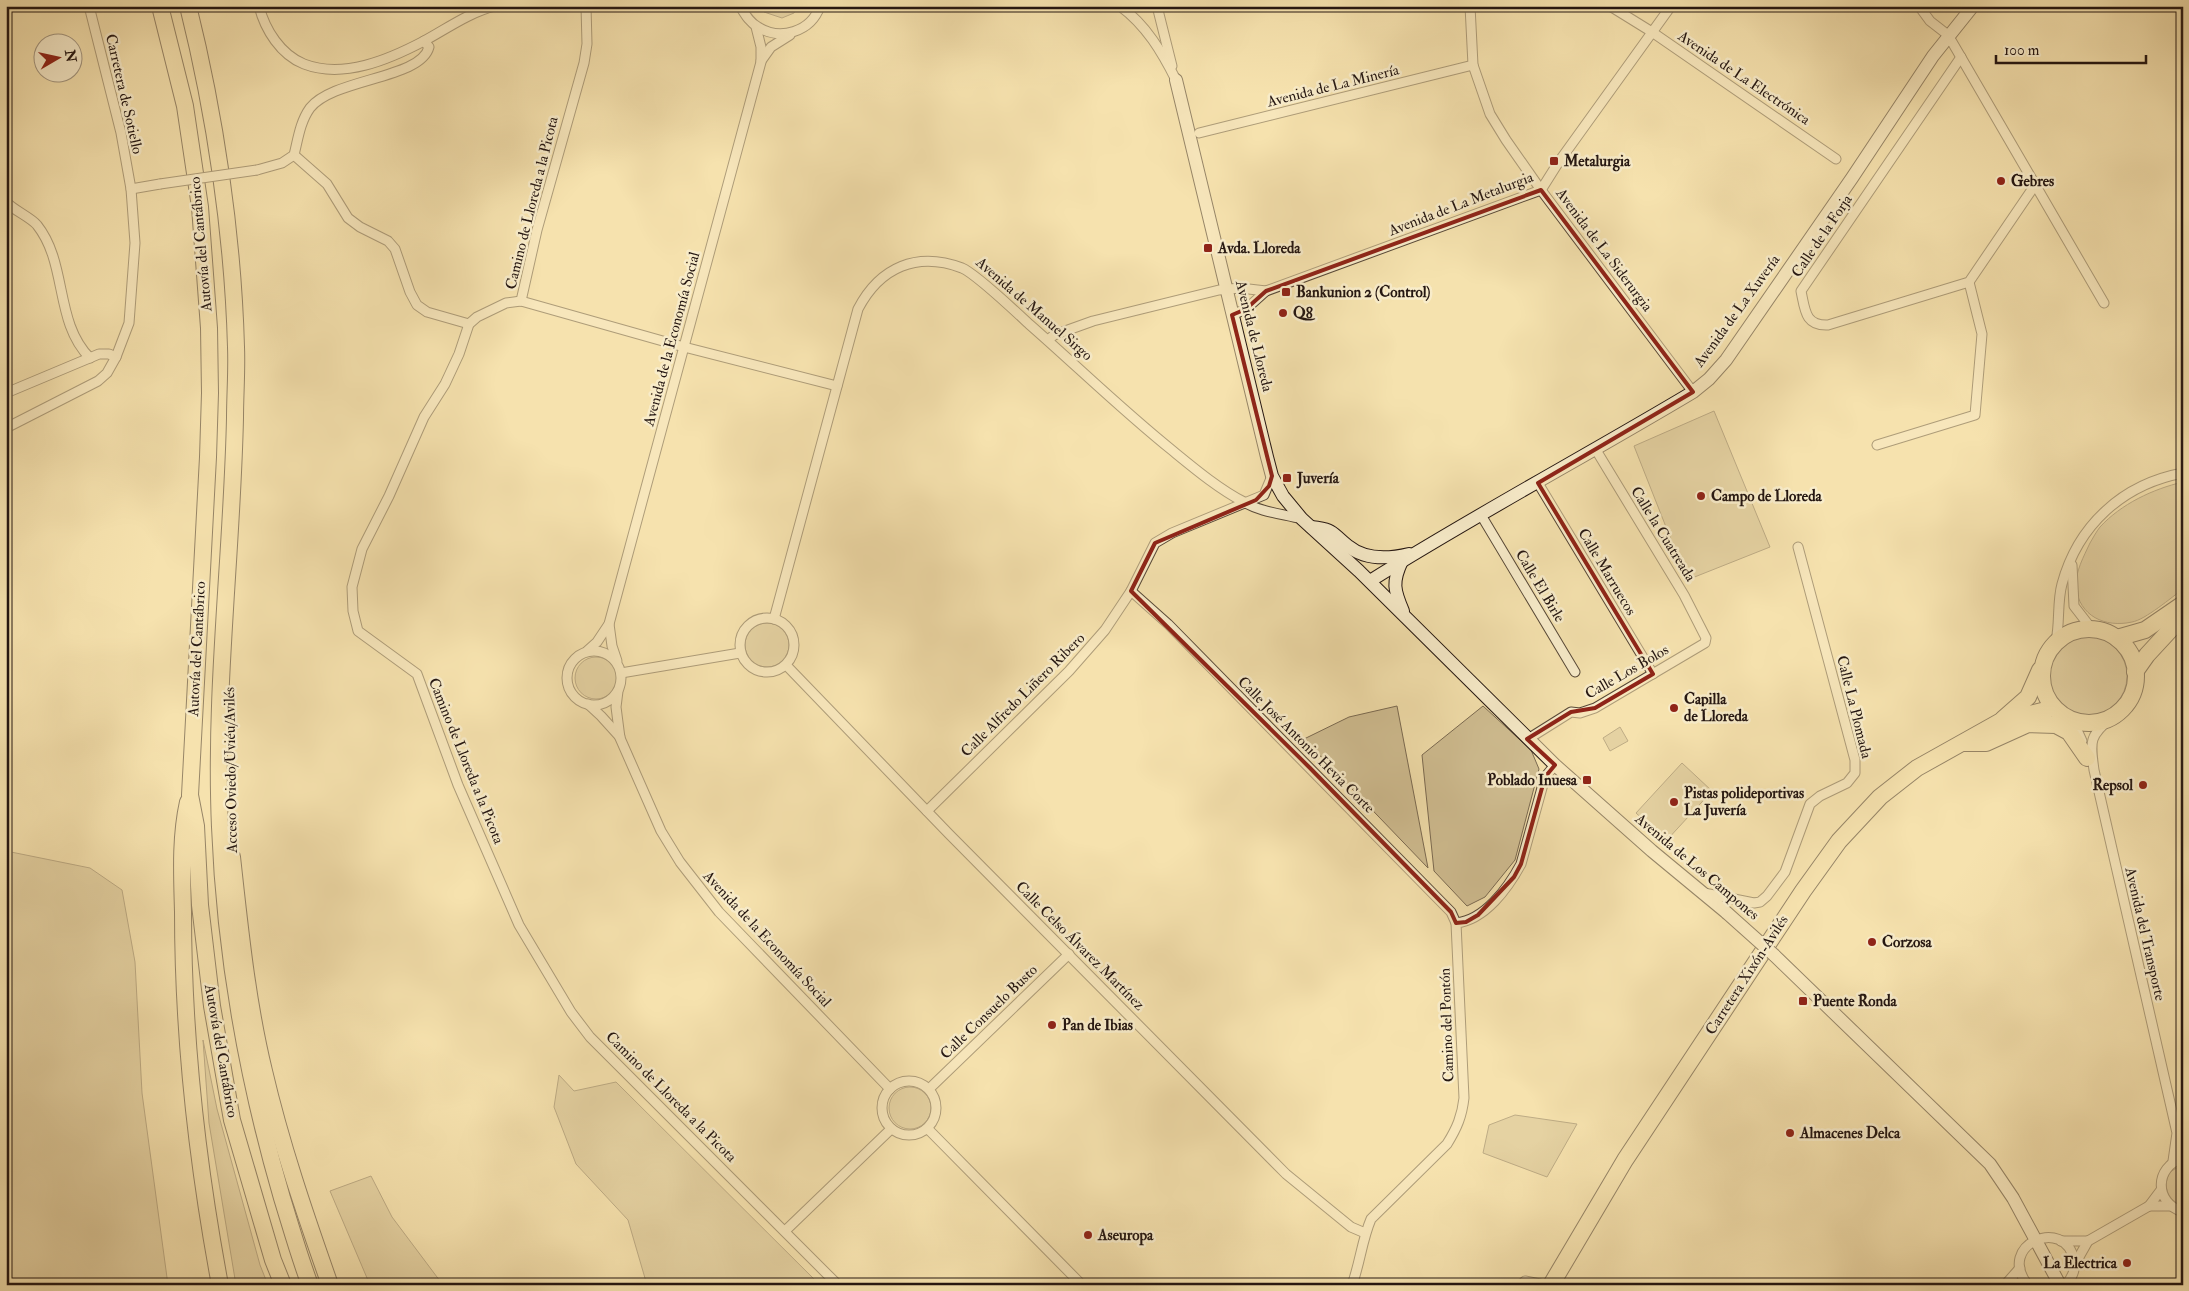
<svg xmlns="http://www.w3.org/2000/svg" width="2189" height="1291" font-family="'IM FELL Double Pica',serif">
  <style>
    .green { fill: #d1bf93; stroke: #7a6a52 }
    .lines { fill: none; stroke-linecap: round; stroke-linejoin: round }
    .street-casing { stroke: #584938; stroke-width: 11 }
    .secondary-casing { stroke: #241611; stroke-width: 14 }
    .highway-casing { stroke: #241611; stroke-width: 18 }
    .street { stroke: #f8ecca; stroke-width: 9 }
    .secondary { stroke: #f8ecca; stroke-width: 12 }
    .highway { stroke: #f5e2ae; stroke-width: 16 }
    .street-bridge-casing { stroke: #584938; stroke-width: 11; stroke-linecap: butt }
    .secondary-bridge-casing { stroke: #241611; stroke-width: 14; stroke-linecap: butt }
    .street-bridge { stroke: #f8ecca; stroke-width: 9 }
    .secondary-bridge { stroke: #f8ecca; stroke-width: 12 }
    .marked { fill: none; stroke: #8f2418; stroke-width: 4; stroke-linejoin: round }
    .poi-dot { fill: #8f2418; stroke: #f8ecca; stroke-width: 2 }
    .labels { text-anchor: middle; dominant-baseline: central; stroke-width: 5; stroke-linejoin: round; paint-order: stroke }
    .street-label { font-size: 15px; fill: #241611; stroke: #f8ecca }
    .poi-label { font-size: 15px; font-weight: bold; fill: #241611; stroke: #f8ecca; text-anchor: start }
  </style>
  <rect width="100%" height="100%" fill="#f5e2ae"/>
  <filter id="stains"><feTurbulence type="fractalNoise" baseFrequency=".004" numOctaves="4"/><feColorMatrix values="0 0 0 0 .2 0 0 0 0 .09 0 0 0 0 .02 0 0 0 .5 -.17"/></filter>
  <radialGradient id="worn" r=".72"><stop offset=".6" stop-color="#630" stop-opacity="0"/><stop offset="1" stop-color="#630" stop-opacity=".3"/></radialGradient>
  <g class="green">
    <path d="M 759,6 L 799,6 L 794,13 L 782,18 L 764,12 Z"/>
    <path d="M 1714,411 L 1770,547 L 1687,580 L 1634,446 Z"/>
    <path d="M 2183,482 L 2183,589 C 2172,597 2145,620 2132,622 C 2105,628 2079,616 2076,587 C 2075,572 2084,556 2090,543 C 2093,538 2096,532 2100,527 C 2121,504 2153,489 2183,482 Z"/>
    <circle cx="767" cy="645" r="22"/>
    <circle cx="2087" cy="676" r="40"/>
    <circle cx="596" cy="678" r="21"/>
    <path d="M 1397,706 L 1428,868 L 1304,739 L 1349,717 Z"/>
    <path d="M 1483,706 L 1531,750 L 1539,769 L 1515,860 L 1485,897 L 1467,906 L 1434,871 L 1422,755 Z"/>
    <path d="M 1620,727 L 1628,741 L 1610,751 L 1603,738 Z"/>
    <path d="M 1682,763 L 1712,791 L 1666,841 L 1636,813 Z"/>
    <path d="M 6,851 L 90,868 L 122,890 L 135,962 L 142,1093 L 168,1285 L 6,1285 Z"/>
    <path d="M 203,1040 L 217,1109 L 260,1265 L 268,1285 L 236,1285 L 209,1123 Z"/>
    <path d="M 559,1075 L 574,1091 L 616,1082 L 820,1285 L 647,1285 L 628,1220 L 576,1164 L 554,1107 Z"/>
    <circle cx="910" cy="1108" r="21"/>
    <path d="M 1515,1115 L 1577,1124 L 1547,1177 L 1483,1153 L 1489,1125 Z"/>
    <path d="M 2183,1164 L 2183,1206 C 2167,1200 2162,1186 2170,1172 Z"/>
    <path d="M 371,1176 L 392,1217 L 443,1285 L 370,1285 L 330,1191 Z"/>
  </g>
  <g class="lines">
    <g class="street-casing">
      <g id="street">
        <path d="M 259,6 C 265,30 281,55 304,64 C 343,79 388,60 424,41 C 448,28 468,13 495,6"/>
        <path d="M 740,6 C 745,14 749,22 758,27 C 780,41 811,32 820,6"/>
        <path d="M 1120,6 C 1146,25 1162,52 1176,80"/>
        <path d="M 1157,6 L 1172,66"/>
        <path d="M 1470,6 L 1473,65 L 1490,114 L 1506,140 L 1541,190 L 1693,392"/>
        <path d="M 1610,6 L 1652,32 L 1836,159"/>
        <path d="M 1919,6 L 1930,21 L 1948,35 L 2104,303"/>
        <path d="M 1961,57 L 1801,291 C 1805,310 1805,326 1828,325 L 1969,282 L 2035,185"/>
        <path d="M 761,61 L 771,47 L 790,35"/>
        <path d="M 1199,133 L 1473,65"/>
        <path d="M 294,155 L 327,184 L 348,218 L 360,227 L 388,241 L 395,249 L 410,292 L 417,305 L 427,312 L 469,324"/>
        <path d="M 257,170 L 282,163 L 294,155 C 298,139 300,122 310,108 C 334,78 421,79 429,47 L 424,41"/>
        <path d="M 131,189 L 160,184"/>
        <path d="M 6,202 C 15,211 30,217 37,225 C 68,264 54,322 90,358"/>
        <path d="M 521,301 L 537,230 L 584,63 L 587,44 L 586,6"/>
        <path d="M 1232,315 L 1246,309 L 1266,291"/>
        <path d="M 1048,340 L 1054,335 L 1093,321 L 1219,290 L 1240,288 L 1266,291 L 1541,190 L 1558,163 L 1671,6"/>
        <path d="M 837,386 L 684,347 L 521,301 L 506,303 L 477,317 L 469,324 L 459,354 L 445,384 L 424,417 L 389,496 L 362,549 L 352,587 L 353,611 L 358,631 L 417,674 L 458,785 L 519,925 L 571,1012 L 590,1037 L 838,1285"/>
        <path d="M 6,393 L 99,354 L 109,354 L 116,357"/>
        <path d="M 6,428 L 98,381 L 107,373 L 116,357 L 129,323 L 135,243 L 131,189 L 121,133 L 89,6"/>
        <path d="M 1877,445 L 1975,415 L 1982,334 L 1969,282"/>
        <path d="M 1538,483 L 1653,674"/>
        <path d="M 1481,515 L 1575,672"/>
        <path d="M 2072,565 L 2074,606 L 2091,628"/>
        <path d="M 1131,591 L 1168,624 L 1451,912 L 1456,923"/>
        <circle cx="767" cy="645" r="27"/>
        <path d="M 774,619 L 858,309 C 880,267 917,251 962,268 C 976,274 1015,311 1029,324 C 1077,366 1123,411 1173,451 C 1195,469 1219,489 1244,502 C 1260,512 1283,514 1302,519"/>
        <path d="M 609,624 L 612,646 L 617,661"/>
        <path d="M 2056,641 C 2060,623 2057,602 2062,584 C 2078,525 2123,484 2183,473"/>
        <circle cx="594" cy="678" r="27"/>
        <path d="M 587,651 L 597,642 L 609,624 L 761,62 L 761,47 L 756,27"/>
        <path d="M 786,665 L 949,834 L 1286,1174 L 1351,1227 L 1365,1233"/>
        <path d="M 621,673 L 740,653"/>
        <path d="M 618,691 L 616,707 L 620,738 L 661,831 L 680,862 L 719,912 L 890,1089"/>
        <path d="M 588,704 L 601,716 L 620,737"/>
        <path d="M 2112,717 C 2089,736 2090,741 2094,770 L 2177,1133 L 2173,1161"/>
        <path d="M 2073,721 L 2082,741"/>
        <path d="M 1528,739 L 1571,712 L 1580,713 L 1595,708 L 1705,643 L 1706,638 L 1684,595 L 1596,450"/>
        <path d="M 927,811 L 1069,671 L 1105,630 L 1131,591 L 1155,543 L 1172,533 L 1264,495 L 1272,476"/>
        <path d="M 1704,893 L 1754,903 L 1760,902 L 1767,896 L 1785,872 L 1810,804 L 1820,796 L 1847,783 L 1855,773 L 1855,760 L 1798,547"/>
        <circle cx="909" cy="1108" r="27"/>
        <path d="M 929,1089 L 1069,954"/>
        <path d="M 928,1129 L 1082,1285"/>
        <path d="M 2183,1158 C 2154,1167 2154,1203 2183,1212"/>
        <path d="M 2149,1206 L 2170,1206"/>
        <path d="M 785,1231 L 891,1129"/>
        <path d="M 2061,1241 L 2088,1241"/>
        <path d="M 2075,1264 L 2088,1241 L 2149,1206 L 2161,1190"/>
        <path d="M 1352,1285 C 1360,1263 1362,1240 1371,1219 L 1447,1144 C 1457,1128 1462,1116 1464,1098 L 1456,923 C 1485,920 1508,888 1521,864 L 1545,777 L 1555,765"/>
        <path d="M 1521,1285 L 1525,1281 L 1540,1284"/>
        <path d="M 2005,1285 L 2020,1268"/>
        <path d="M 2028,1285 C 1995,1245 2065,1215 2074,1260 C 2076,1269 2072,1279 2065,1285"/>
      </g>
    </g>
    <g class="secondary-casing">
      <g id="secondary">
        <path d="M 1176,80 L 1267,457 L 1272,476 L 1283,496 L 1302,519 L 1359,571 L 1555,765 L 1652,851 L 1727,913"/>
        <path d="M 1311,527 C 1336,530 1330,532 1348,546 C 1365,560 1388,559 1409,554"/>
        <path d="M 1402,561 C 1392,582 1394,590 1403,611"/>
        <path d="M 1370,581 C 1475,515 1586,456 1693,392 L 1709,379 L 1726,360 L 1852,178 L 1933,56 L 1973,6"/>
        <path d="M 1774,955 L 1990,1164 L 2013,1198 L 2060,1285"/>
      </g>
    </g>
    <g class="highway-casing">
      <g id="highway">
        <path d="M 160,6 L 185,106 L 200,207 L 209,328 L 210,393 L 208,457 L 190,795 L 196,826 L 200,905 L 212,1006 L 232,1120 L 273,1260 L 283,1285"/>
        <path d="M 188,6 C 215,114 233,236 236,347 C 237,370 235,395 235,418 C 232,555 214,691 220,827 C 225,953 247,1078 282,1198 C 291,1227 299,1256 310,1285"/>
        <circle cx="2089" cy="676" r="47"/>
        <path d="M 2117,638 L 2145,630 L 2183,604"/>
        <path d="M 2135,672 L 2147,655 L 2183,616"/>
        <path d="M 2003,719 L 2028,697 L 2040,670"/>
        <path d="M 1964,743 L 1986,743 L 2028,724 L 2056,725 L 2069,732 L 2087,758"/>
        <path d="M 188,802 C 180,838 182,875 183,912 C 183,1036 197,1162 220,1285"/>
        <path d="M 232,857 C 240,929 247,1001 264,1071 C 281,1144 305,1214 330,1285"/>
        <path d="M 1551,1285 L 1625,1160 L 1803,891 L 1839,841 L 1880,797 L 1917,768 L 2001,721 L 2054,708"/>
      </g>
    </g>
    <use href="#street" class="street"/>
    <use href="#secondary" class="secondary"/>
    <use href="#highway" class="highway"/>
    <g class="street-bridge-casing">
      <path id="street-bridge" d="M 160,184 L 257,170"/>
    </g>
    <g class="secondary-bridge-casing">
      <path id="secondary-bridge" d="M 1727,913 L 1774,955"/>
    </g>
    <use href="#street-bridge" class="street-bridge"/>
    <use href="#secondary-bridge" class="secondary-bridge"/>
  </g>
  <path d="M0 0H2189V1291H0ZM 1541,190 L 1693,392 L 1538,483 L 1653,674 L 1595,708 L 1571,712 L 1527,739 L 1555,765 L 1545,777 L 1521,864 L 1514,877 L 1478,915 L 1466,922 L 1456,923 L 1451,912 L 1310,768 L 1131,591 L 1155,543 L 1256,500 L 1269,486 L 1272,476 L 1232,315 L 1246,309 L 1266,291 Z" fill="#f5e2ae" fill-opacity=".55" fill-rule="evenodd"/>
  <path class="marked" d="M 1541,190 L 1693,392 L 1538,483 L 1653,674 L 1595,708 L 1571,712 L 1527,739 L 1555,765 L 1545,777 L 1521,864 L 1514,877 L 1478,915 L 1466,922 L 1456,923 L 1451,912 L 1310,768 L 1131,591 L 1155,543 L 1256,500 L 1269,486 L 1272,476 L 1232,315 L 1246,309 L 1266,291 Z"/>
  <g class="poi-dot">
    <rect x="1549" y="156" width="10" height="10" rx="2.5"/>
    <circle cx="2001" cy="181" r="5"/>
    <rect x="1203" y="243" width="10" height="10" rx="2.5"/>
    <rect x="1281" y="287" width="10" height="10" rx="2.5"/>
    <circle cx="1283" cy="313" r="5"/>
    <rect x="1282" y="473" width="10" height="10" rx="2.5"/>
    <circle cx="1701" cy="496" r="5"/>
    <circle cx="1674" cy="708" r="5"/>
    <rect x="1582" y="775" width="10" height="10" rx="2.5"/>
    <circle cx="2143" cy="785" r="5"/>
    <circle cx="1674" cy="802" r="5"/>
    <circle cx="1872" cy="942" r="5"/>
    <rect x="1798" y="996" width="10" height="10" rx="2.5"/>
    <circle cx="1052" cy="1025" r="5"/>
    <circle cx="1790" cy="1133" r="5"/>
    <circle cx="1088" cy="1235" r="5"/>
    <circle cx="2127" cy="1263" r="5"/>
  </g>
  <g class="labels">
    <g class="street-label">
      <text transform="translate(1744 78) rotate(34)">Avenida de La Electrónica</text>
      <text transform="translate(1333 86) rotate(-14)">Avenida de La Minería</text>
      <text transform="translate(124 94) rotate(77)">Carretera de Sotiello</text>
      <text transform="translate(532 203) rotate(-76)">Camino de Lloreda a la Picota</text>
      <text transform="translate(1461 204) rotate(-21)">Avenida de La Metalurgia</text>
      <text transform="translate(1822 236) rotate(-56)">Calle de la Forja</text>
      <text transform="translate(201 244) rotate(-95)">Autovía del Cantábrico</text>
      <text transform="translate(1604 250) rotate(53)">Avenida de La Siderurgia</text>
      <text transform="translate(1034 309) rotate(41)">Avenida de Manuel Sirgo</text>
      <text transform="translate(1737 311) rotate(-54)">Avenida de La Xuvería</text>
      <text transform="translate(1254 336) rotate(76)">Avenida de Lloreda</text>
      <text transform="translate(672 339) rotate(-75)">Avenida de la Economía Social</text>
      <text transform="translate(1663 534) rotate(58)">Calle la Cuatreada</text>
      <text transform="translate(1607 572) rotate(59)">Calle Marruecos</text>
      <text transform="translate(1540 586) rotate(59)">Calle El Birle</text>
      <text transform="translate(197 649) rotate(-87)">Autovía del Cantábrico</text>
      <text transform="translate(1627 672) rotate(-30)">Calle Los Bolos</text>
      <text transform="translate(1023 695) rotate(-45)">Calle Alfredo Liñero Ribero</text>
      <text transform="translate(1854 707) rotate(76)">Calle La Plomada</text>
      <text transform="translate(1306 745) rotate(45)">Calle José Antonio Hevia Corte</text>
      <text transform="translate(466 761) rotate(68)">Camino de Lloreda a la Picota</text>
      <text transform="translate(231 770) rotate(-91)">Acceso Oviedo/Uviéu/Avilés</text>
      <text transform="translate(1697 867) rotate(40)">Avenida de Los Campones</text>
      <text transform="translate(2145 934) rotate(77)">Avenida del Transporte</text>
      <text transform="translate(767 939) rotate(47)">Avenida de la Economía Social</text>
      <text transform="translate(1080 946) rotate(45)">Calle Celso Álvarez Martínez</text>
      <text transform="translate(1747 975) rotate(-57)">Carretera Xixón-Avilés</text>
      <text transform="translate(989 1012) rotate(-44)">Calle Consuelo Busto</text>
      <text transform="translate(1447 1025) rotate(-92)">Camino del Pontón</text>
      <text transform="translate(221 1051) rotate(80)">Autovía del Cantábrico</text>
      <text transform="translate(671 1097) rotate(45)">Camino de Lloreda a la Picota</text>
    </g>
    <g class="poi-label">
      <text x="1564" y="161">Metalurgia</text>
      <text x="2011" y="181">Gebres</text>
      <text x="1218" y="248">Avda. Lloreda</text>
      <text x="1296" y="292">Bankunion 2 (Control)</text>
      <text x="1293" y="313">Q8</text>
      <text x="1297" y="478">Juvería</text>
      <text x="1711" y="496">Campo de Lloreda</text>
      <text x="1684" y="699">Capilla<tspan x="1684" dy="17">de Lloreda</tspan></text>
      <text x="1577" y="780" text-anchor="end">Poblado Inuesa</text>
      <text x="2133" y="785" text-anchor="end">Repsol</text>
      <text x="1684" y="793">Pistas polideportivas<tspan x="1684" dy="17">La Juvería</tspan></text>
      <text x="1882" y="942">Corzosa</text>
      <text x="1813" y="1001">Puente Ronda</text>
      <text x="1062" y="1025">Pan de Ibias</text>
      <text x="1800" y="1133">Almacenes Delca</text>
      <text x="1098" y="1235">Aseuropa</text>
      <text x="2117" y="1263" text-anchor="end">La Electrica</text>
    </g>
  </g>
  <rect width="2189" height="1291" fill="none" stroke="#f5e2ae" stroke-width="25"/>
  <rect x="8" y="8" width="2174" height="1276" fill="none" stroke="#241611" stroke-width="2.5"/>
  <rect x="12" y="12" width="2164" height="1266" fill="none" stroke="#241611"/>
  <g transform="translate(58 58) rotate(81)"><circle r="24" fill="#f8ecca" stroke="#a39680"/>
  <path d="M0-4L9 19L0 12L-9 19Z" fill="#8f2418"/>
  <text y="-8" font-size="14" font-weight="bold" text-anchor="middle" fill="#241611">N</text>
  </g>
  <path d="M1996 55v8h150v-8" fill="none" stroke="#241611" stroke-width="2.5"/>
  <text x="2004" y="55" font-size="15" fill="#241611" stroke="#f8ecca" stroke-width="4" paint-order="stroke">100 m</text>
  <rect width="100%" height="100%" filter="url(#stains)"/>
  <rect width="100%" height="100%" fill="url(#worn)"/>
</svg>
